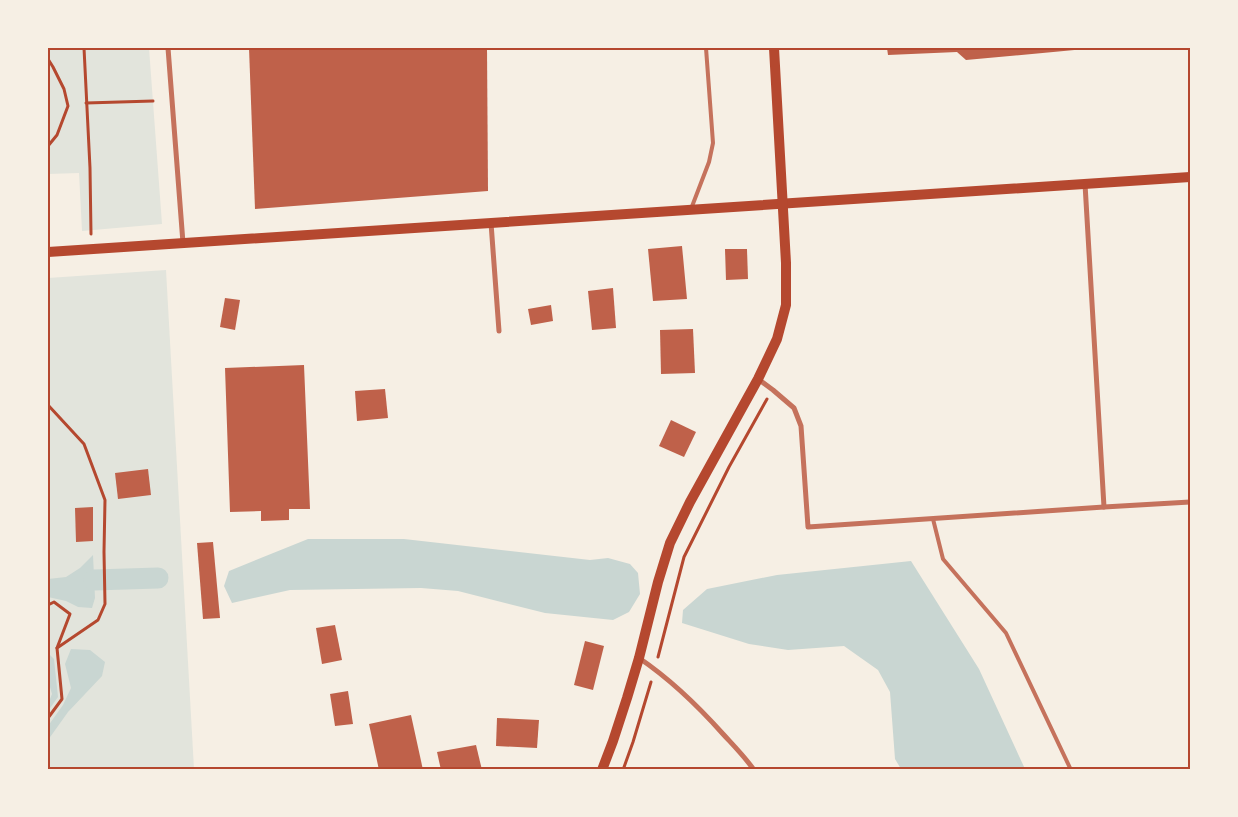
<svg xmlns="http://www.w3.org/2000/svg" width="1238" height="817" font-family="Merriweather,serif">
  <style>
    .green { fill: #e2e4dc }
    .water { fill: #c9d6d2 }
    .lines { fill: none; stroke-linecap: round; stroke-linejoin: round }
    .canal { stroke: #c9d6d2; stroke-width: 21 }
    .building { fill: #bf614a }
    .path { stroke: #b5482f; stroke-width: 3 }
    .service { stroke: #c5725c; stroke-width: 4 }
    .minor { stroke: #c5725c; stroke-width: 5 }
    .secondary { stroke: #b5482f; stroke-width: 10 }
    .neatline { fill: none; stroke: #b5482f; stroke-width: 2 }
  </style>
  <rect width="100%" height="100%" fill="#f6efe4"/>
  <g class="green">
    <path d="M 48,48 L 149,48 L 162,224 L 82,231 L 79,173 L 48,174 Z"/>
    <path d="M 166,270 L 194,769 L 48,769 L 48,278 Z"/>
  </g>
  <g class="water">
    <path d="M 308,539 L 404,539 L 590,560 L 608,558 L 630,564 L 638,573 L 640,594 L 629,612 L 613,620 L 545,613 L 458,591 L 421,588 L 290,590 L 232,603 L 224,586 L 229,571 Z"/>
    <path d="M 93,555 L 95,598 L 92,608 L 78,607 L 66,601 L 48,597 L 48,579 L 66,577 L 80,568 Z"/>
    <path d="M 911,561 L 979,669 L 1025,769 L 901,769 L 895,759 L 890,692 L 878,670 L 844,646 L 788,650 L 749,644 L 682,623 L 683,610 L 707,589 L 777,575 Z"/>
    <path d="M 71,649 L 90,650 L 105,662 L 102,676 L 68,712 L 48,740 L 48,726 L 63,705 L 71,688 L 65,664 Z"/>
    <path d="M 48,653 L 54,659 L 58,697 L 48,711 L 48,704 L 52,694 L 48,680 Z"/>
  </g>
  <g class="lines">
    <path class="canal" d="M 94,580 L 158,578"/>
  </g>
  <g class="building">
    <path d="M 249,48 L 487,48 L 488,191 L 255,209 Z"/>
    <path d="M 887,48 L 1085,48 L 1085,49 L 966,60 L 957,52 L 888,55 Z"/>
    <path d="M 682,246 L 687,299 L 653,301 L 648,249 Z"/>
    <path d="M 725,249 L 747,249 L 748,279 L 726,280 Z"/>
    <path d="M 613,288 L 616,328 L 592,330 L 588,291 Z"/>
    <path d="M 225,298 L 240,300 L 235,330 L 220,327 Z"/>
    <path d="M 551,305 L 553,321 L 531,325 L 528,309 Z"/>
    <path d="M 693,329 L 695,373 L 661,374 L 660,330 Z"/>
    <path d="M 304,365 L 310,509 L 289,509 L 289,520 L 261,521 L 261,511 L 230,512 L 225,368 Z"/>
    <path d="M 385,389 L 388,418 L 357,421 L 355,391 Z"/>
    <path d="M 671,420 L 696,432 L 684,457 L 659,446 Z"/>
    <path d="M 148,469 L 151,495 L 118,499 L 115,473 Z"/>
    <path d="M 93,507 L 93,541 L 76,542 L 75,508 Z"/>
    <path d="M 213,542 L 220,618 L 203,619 L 197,543 Z"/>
    <path d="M 335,625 L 342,660 L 322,664 L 316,628 Z"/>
    <path d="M 585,641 L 604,646 L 593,690 L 574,685 Z"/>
    <path d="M 348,691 L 353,724 L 335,726 L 330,694 Z"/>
    <path d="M 411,715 L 423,770 L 379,770 L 369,724 Z"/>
    <path d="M 497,718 L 539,720 L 537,748 L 496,746 Z"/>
    <path d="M 476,745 L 482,770 L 441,770 L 437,752 Z"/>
  </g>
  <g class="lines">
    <g class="path">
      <path d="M 84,48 L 90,168 L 91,234"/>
      <path d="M 48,59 L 53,67 L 64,89 L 68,106 L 57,135 L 48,146"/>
      <path d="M 86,103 L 153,101"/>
      <path d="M 48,405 L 84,444 L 105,500 L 104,552 L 105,604 L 98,620 L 57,648"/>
      <path d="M 48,605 L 54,602 L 70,614 L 57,648 L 62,699 L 48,718"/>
      <path d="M 658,657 L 684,557 L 729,467 L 767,399"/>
      <path d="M 623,770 L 633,742 L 651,682"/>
    </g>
    <g class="service">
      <path d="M 691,209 L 709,162 L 713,143 L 706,48"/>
      <path d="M 933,519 L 943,559 L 1006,633 L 1071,770"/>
    </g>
    <g class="minor">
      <path d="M 168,48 L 183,243"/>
      <path d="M 1085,184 L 1104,507"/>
      <path d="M 491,223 L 499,331"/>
      <path d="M 758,379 L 773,390 L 794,408 L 801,426 L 808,527 L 1104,507 L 1190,502"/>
      <path d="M 639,658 C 670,679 698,706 723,734 C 734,746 745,757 754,770"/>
    </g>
    <g class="secondary">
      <path d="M 48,252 L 1190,177"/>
      <path d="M 602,770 L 613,741 L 627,698 L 639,658 L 658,582 L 670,543 L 690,502 L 758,379 L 777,339 L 786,305 L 786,263 L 774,48"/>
    </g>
  </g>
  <rect width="1238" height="817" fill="none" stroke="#f6efe4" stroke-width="98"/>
  <rect x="49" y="49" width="1140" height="719" class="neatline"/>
</svg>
